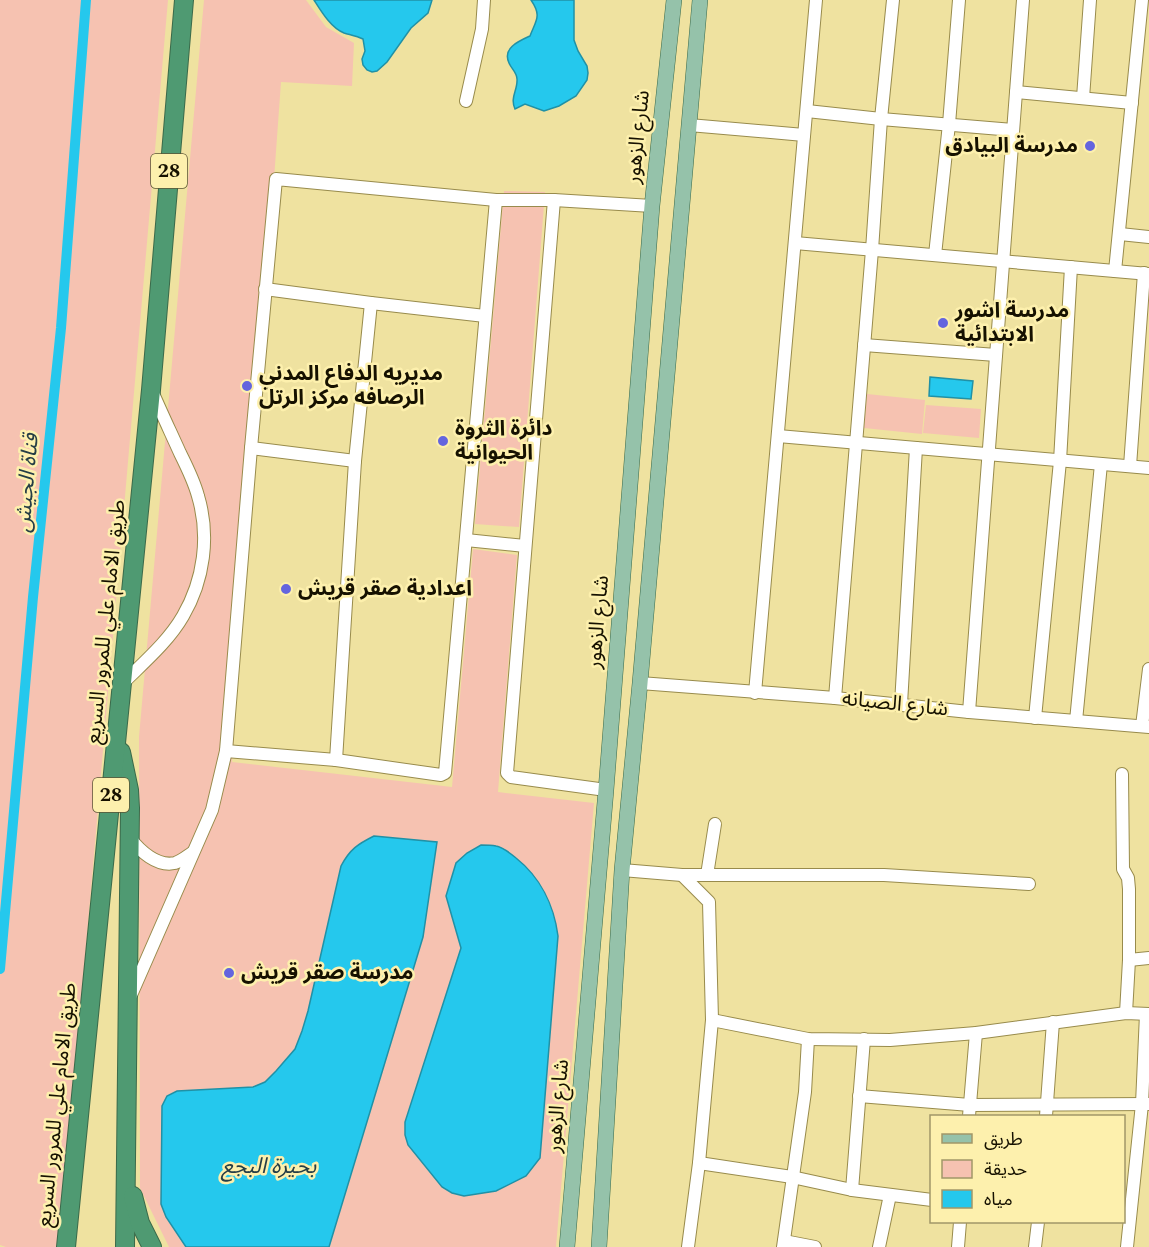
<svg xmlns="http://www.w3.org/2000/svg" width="1149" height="1247" font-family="Spectral,'Noto Sans Arabic',serif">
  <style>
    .green { fill: #f6c2b1 }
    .water { fill: #25c8ed; stroke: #2091a6; stroke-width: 1.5 }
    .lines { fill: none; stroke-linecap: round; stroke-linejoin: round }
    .canal { stroke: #25c8ed; stroke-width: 10 }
    .minor-casing { stroke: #988b4c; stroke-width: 14 }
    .major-casing { stroke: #3b6a4a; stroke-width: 16 }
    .highway-casing { stroke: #3b6a4a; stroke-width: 20 }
    .minor { stroke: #fff; stroke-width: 12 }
    .major { stroke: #95c2aa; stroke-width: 15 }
    .highway { stroke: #4f9a72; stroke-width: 18 }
    .poi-dot { fill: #6465de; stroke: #fdf0ad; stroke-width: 2 }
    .labels { text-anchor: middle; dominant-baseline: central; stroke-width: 5; stroke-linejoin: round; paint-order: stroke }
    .shield { fill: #fdf0ad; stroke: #5b5434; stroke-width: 1.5 }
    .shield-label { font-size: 20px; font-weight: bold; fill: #161100 }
    .street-label { font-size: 21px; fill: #161100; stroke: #fdf0ad }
    .poi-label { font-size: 21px; font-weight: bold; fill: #161100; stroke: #fdf0ad; text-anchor: start }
    .water-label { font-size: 22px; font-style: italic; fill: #263e46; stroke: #fdf0ad }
  </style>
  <rect width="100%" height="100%" fill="#efe2a0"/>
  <g class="green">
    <path d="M 0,0 L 168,0 L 60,1247 L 6,1247 L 0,1245 Z"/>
    <path d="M 204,0 L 306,0 L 326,27 L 354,43 L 352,86 L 281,82 L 232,762 L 452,787 L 473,549 L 517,555 L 498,792 L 594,803 L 556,1247 L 169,1247 L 140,1188 L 139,737 Z"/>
    <path d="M 504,191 L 545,192 L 519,527 L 475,524 Z"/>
    <path d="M 867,394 L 925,400 L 922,434 L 864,428 Z"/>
    <path d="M 926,405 L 981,409 L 979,438 L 923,433 Z"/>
  </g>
  <g class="water">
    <path d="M 314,0 L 432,0 L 428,13 L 411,28 L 387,62 L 377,71 L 372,72 L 367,70 L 363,65 L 362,59 L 365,51 L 363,39 C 357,36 351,35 344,33 C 331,28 321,11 314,0 Z"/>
    <path d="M 531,0 L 574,0 L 574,40 L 578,51 L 587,66 L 588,73 L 587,80 L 576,96 L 559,106 L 544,111 L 525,104 L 515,109 C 510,98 517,91 517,81 C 518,73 512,70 509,63 C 502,48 519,41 530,36 C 536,20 542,16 531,0 Z"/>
    <path d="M 930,377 L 973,381 L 971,399 L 929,396 Z"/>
    <path d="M 374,836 L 437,842 L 423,937 L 329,1247 L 186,1247 L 166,1217 L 161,1204 L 162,1106 L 167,1096 L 177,1091 L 253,1087 L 265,1082 L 276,1071 L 295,1049 L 302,1031 L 308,1011 L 341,866 C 350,849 358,844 374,836 Z"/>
    <path d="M 481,845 C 486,845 491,845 496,846 C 503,847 510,853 516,858 C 540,877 554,905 558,936 L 540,1158 L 526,1176 L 496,1191 L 464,1196 L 452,1193 L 442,1187 L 408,1145 L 405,1135 L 405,1122 L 461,948 L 446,896 L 456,863 L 467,853 Z"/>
  </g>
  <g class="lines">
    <path class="canal" d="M 0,969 L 33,597 L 61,328 L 86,0"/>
    <g class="minor-casing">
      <g id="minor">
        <path d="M 1016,92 L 1132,103"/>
        <path d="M 1083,98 L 1090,0"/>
        <path d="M 466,101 L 482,29 L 484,0"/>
        <path d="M 807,111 L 881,119 L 1013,130"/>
        <path d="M 689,125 L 804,135"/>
        <path d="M 554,200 L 507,773 L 511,777 L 606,790"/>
        <path d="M 1120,234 L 1149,237"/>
        <path d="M 795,243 L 1149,274"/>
        <path d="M 935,255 L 949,124 L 959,0"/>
        <path d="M 1115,271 L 1142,0"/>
        <path d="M 265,289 L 371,303 L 485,316"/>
        <path d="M 864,345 L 996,355"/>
        <path d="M 778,436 L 1149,468"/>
        <path d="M 251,448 L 355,461"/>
        <path d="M 1130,466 L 1144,273"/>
        <path d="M 466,540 L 525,546"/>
        <path d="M 640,683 L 835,698 L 969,712 L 1149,727"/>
        <path d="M 122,684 C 143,663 168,642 183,616 C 204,580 210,536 198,496 C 194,481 187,467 180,453 C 171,433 161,412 152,391"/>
        <path d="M 755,693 L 816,0"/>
        <path d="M 835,698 L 872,250 L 881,119 L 893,0"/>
        <path d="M 901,704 L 916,448"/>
        <path d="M 969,712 L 1023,0"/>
        <path d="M 1035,718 L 1060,461 L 1071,267"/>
        <path d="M 1076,721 L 1101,464"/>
        <path d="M 1142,726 L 1149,669"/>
        <path d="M 226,751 L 336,760 L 441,775 L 445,773 L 496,200"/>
        <path d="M 336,760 L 355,461 L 371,303"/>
        <path d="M 1122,774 L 1123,869 L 1128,878 L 1129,889 L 1129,960 L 1126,1013"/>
        <path d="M 130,838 C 140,851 157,867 175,863 C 182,861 187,856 192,853"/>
        <path d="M 622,870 L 682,875 L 884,875 L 1029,884"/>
        <path d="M 682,875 L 709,902 L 712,1020 L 699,1163 L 688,1247"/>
        <path d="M 707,875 L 715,824"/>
        <path d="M 1129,960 L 1149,958"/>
        <path d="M 131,995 L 212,810 L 226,751 L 251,448 L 276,179 L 496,200 L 554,200 L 652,206"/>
        <path d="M 712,1020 L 808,1039 L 890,1040 L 976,1033 L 1126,1013 L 1149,1014"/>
        <path d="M 859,1096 L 970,1105 L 1149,1104"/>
        <path d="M 969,1116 L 976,1033"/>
        <path d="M 1046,1116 L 1053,1022"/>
        <path d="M 699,1163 L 792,1177 L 852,1190 L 932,1200"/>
        <path d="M 852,1190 L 864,1039"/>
        <path d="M 784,1241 L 815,1247"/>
        <path d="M 783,1247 L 805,1092 L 808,1039"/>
        <path d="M 879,1247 L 890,1195"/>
        <path d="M 958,1247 L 960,1222"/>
        <path d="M 1035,1247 L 1038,1222"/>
        <path d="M 1127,1247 L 1142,1104 L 1146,1014"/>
      </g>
    </g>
    <g class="major-casing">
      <g id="major">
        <path d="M 567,1247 L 606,790 L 652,206 L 674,0"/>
        <path d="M 599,1247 L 622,870 L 640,683 L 700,0"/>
      </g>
    </g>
    <g class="highway-casing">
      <g id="highway">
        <path d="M 121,752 L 129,790 L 130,808 L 125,1247"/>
        <path d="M 133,1196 L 140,1223 L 152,1247"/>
        <path d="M 66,1247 L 151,390 L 184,0"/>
      </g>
    </g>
    <use href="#minor" class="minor"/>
    <use href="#major" class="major"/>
    <use href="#highway" class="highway"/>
  </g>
  <g class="poi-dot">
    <circle cx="1090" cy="146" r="6"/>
    <circle cx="943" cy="323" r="6"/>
    <circle cx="247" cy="386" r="6"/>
    <circle cx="443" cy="441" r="6"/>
    <circle cx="286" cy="589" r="6"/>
    <circle cx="229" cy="973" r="6"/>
  </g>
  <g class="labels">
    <g class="shield">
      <rect x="151" y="154" width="36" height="34" rx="4.5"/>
      <rect x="93" y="778" width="36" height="34" rx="4.5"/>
    </g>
    <g class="shield-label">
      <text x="169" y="171">28</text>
      <text x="111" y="795">28</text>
    </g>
    <g class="street-label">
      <text transform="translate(638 137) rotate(-84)">شارع الزهور</text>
      <text transform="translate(106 622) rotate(-84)">طريق الامام علي للمرور السريع</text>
      <text transform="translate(598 622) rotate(-85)">شارع الزهور</text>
      <text transform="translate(895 704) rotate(6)">شارع الصيانه</text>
      <text transform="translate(57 1105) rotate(-84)">طريق الامام علي للمرور السريع</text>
      <text transform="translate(558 1106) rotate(-85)">شارع الزهور</text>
    </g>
    <g class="poi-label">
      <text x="1078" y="146" text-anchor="end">مدرسة البيادق</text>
      <text x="955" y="311">مدرسة اشور<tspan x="955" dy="24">الابتدائية</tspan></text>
      <text x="259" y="374">مديريه الدفاع المدني<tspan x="259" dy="24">الرصافه مركز الرتل</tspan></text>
      <text x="455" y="429">دائرة الثروة<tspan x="455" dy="24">الحيوانية</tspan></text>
      <text x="298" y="589">اعدادية صقر قريش</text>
      <text x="241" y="973">مدرسة صقر قريش</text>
    </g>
    <g class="water-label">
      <text transform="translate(27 483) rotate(-85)">قناة الجيش</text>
      <text x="269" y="1166">بحيرة البجع</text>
    </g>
  </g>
  <rect x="930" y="1115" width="195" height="108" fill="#fdf0ad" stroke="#a19768" stroke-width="1.5"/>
  <rect x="942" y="1134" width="30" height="9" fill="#95c2aa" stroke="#a19768" stroke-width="1.5"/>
  <text x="984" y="1145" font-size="18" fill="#161100">طريق</text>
  <rect x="942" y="1160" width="30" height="18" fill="#f6c2b1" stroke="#a19768" stroke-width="1.5"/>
  <text x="984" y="1175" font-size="18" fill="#161100">حديقة</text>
  <rect x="942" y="1190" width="30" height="18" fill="#25c8ed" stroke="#a19768" stroke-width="1.5"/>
  <text x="984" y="1205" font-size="18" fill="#161100">مياه</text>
</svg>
